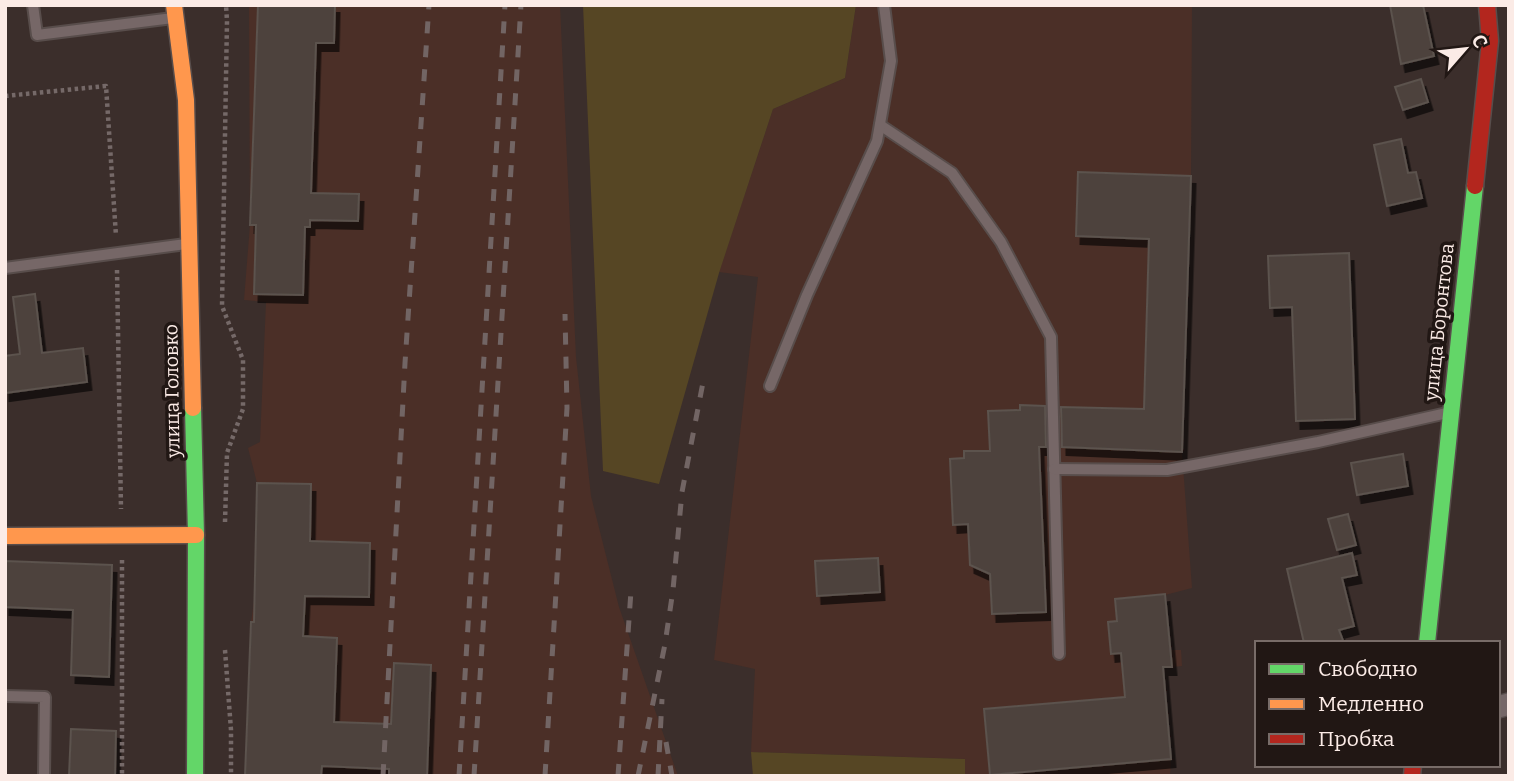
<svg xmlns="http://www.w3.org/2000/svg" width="1514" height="781" font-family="Bitter,serif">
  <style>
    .built { fill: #4b2f27 }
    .green { fill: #564624 }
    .building { fill: #4d433e; stroke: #5b524d; stroke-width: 2; filter: url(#shadow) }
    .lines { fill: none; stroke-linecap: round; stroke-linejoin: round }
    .lane-casing { stroke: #584d4b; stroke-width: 14 }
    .street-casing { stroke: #584d4b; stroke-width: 24 }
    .fast-casing { stroke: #584d4b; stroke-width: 19 }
    .slow-casing { stroke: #584d4b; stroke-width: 19 }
    .jam-casing { stroke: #584d4b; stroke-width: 19 }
    .path { stroke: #756968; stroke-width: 4.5; stroke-dasharray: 3.5 3.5; stroke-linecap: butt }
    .lane { stroke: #766767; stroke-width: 10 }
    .street { stroke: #766767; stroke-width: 21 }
    .fast { stroke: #63d668; stroke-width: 16 }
    .slow { stroke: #ff974d; stroke-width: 16 }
    .jam { stroke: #b3261e; stroke-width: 16 }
    .rail { stroke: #726564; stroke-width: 5; stroke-dasharray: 12 12; stroke-linecap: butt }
    .labels { text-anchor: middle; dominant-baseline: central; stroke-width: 7; stroke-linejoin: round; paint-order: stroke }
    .street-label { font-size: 19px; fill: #fbebe6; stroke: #211714 }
  </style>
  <defs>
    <filter id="shadow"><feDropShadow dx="4.5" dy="8" stdDeviation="0" flood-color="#0009"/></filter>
  </defs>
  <rect width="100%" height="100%" fill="#3b2e2b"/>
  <g class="built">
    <path d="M 249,5 L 560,5 L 576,357 L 591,496 L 619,607 L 678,776 L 321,776 L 322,766 L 362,767 L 363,723 L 334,722 L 337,638 L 303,636 L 303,624 L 251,622 L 255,594 L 369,597 L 370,543 L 310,541 L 311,484 L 257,483 L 248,448 L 260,442 L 266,302 L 244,300 L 250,225 Z"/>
    <path d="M 856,5 L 1192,5 L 1191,176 L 1182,452 L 1192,588 L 1165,595 L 1170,650 L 1181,650 L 1182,666 L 1163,668 L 1171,759 L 1170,776 L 965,776 L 965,759 L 751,752 L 755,669 L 714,660 L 758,277 L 719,272 L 773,109 L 845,78 Z"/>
  </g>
  <g class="green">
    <path d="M 583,5 L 856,5 L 845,78 L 773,109 L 719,273 L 659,484 L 603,471 Z"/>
    <path d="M 751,752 L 965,759 L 965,776 L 753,776 Z"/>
  </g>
  <g class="building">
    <path d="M 258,5 L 335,5 L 334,43 L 316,43 L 311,193 L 359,194 L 358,221 L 310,220 L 310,227 L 305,227 L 303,295 L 254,294 L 256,225 L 250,225 Z"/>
    <path d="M 1390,5 L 1423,5 L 1434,56 L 1401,64 Z"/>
    <path d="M 1421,79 L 1428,102 L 1403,110 L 1395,87 Z"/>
    <path d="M 1401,139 L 1408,173 L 1416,172 L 1422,198 L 1387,206 L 1374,145 Z"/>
    <path d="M 1078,172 L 1191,176 L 1182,452 L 1062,447 L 1061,407 L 1144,409 L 1149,239 L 1076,236 Z"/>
    <path d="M 1349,253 L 1355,419 L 1296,421 L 1292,307 L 1270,308 L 1268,256 Z"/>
    <path d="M 35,294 L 42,353 L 83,348 L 87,382 L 5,393 L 5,356 L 20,354 L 13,297 Z"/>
    <path d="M 1020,405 L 1045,406 L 1046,447 L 1039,447 L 1046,612 L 992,614 L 990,574 L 970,565 L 968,524 L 953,525 L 950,459 L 964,458 L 964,451 L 990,451 L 988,411 L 1020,410 Z"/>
    <path d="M 1403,454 L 1408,486 L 1357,495 L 1351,463 Z"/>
    <path d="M 257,483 L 311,484 L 310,541 L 370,543 L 369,597 L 305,596 L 303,636 L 337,638 L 334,722 L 391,724 L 394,663 L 431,665 L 427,776 L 389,776 L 389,769 L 322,766 L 321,776 L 245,776 L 251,622 L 254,622 Z"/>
    <path d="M 1348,514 L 1356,545 L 1337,550 L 1328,519 Z"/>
    <path d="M 1352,553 L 1357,575 L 1342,578 L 1354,626 L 1339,630 L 1344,643 L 1304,643 L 1287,569 Z"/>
    <path d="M 878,558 L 880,592 L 817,596 L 815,561 Z"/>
    <path d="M 5,561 L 112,565 L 109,677 L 71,675 L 73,610 L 5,607 Z"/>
    <path d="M 1165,594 L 1172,667 L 1163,667 L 1171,759 L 990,775 L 984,709 L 1125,697 L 1121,653 L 1111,654 L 1108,622 L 1117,621 L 1115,599 Z"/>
    <path d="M 71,729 L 116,731 L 115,776 L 69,776 Z"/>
  </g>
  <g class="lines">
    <g class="lane-casing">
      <g id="lane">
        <path d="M 33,5 L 37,35 L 173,18"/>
        <path d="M 880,125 L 952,173 L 1001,242 L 1051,337 L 1059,654"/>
        <path d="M 5,268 L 186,244"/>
        <path d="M 770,386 L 807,295 L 877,141 L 891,61 L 884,5"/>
        <path d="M 1054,469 L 1167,470 L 1318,442 L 1447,413"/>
        <path d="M 5,696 L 45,697 L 44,776"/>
      </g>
    </g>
    <g class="street-casing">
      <path id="street" d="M 1498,707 L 1509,704"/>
    </g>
    <g class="fast-casing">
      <g id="fast">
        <path d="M 193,408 L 196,535 L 195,776"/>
        <path d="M 1427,643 L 1475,186"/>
      </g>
    </g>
    <g class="slow-casing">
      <g id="slow">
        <path d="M 174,5 L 186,100 L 193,408"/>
        <path d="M 5,536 L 196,535"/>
      </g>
    </g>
    <g class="jam-casing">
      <g id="jam">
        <path d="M 1475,186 L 1490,41 L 1487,5"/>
        <path d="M 1412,776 L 1413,765"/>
      </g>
    </g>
    <g class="path">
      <path d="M 5,96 L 106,86 L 116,236"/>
      <path d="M 117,270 L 121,509"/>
      <path d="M 225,522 L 227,453 L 243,409 L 243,360 L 222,306 L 227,21 L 226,5"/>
      <path d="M 122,560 L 122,776"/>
      <path d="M 225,650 L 231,730 L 231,776"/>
    </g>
    <use href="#lane" class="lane"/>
    <use href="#street" class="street"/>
    <use href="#fast" class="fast"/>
    <use href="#slow" class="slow"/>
    <use href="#jam" class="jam"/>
    <g class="rail">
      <path d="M 666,742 L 672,776"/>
      <path d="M 383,776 L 405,363 L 429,5"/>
      <path d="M 459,776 L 505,5"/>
      <path d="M 474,776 L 521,5"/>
      <path d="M 545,776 L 567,408 L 565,314"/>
      <path d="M 618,776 L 631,591"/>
      <path d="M 638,776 L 665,644 L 673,590 L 682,492 L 704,377"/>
      <path d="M 658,776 L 662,699"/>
    </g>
  </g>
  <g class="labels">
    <g class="street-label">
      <text transform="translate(1439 322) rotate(-84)">улица Боронтова</text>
      <text transform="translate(172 391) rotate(-91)">улица Головко</text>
    </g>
  </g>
  <rect width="1514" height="781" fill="none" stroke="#fbebe6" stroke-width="14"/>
  <rect x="1255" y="641" width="245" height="126" fill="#211714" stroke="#786c68" stroke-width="2"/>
  <rect x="1269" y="664" width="35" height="10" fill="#63d668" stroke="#786c68" stroke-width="2"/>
  <text x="1318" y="676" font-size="21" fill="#fbebe6">Свободно</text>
  <rect x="1269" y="699" width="35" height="10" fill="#ff974d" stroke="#786c68" stroke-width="2"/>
  <text x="1318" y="711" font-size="21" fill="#fbebe6">Медленно</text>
  <rect x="1269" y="734" width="35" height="10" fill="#b3261e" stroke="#786c68" stroke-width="2"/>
  <text x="1318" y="746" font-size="21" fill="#fbebe6">Пробка</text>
  <g transform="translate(1465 49) rotate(62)" stroke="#211714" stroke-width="5" paint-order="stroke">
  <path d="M0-5L12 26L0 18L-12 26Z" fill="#fbebe6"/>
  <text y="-10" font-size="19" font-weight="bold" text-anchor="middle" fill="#fbebe6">С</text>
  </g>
</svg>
